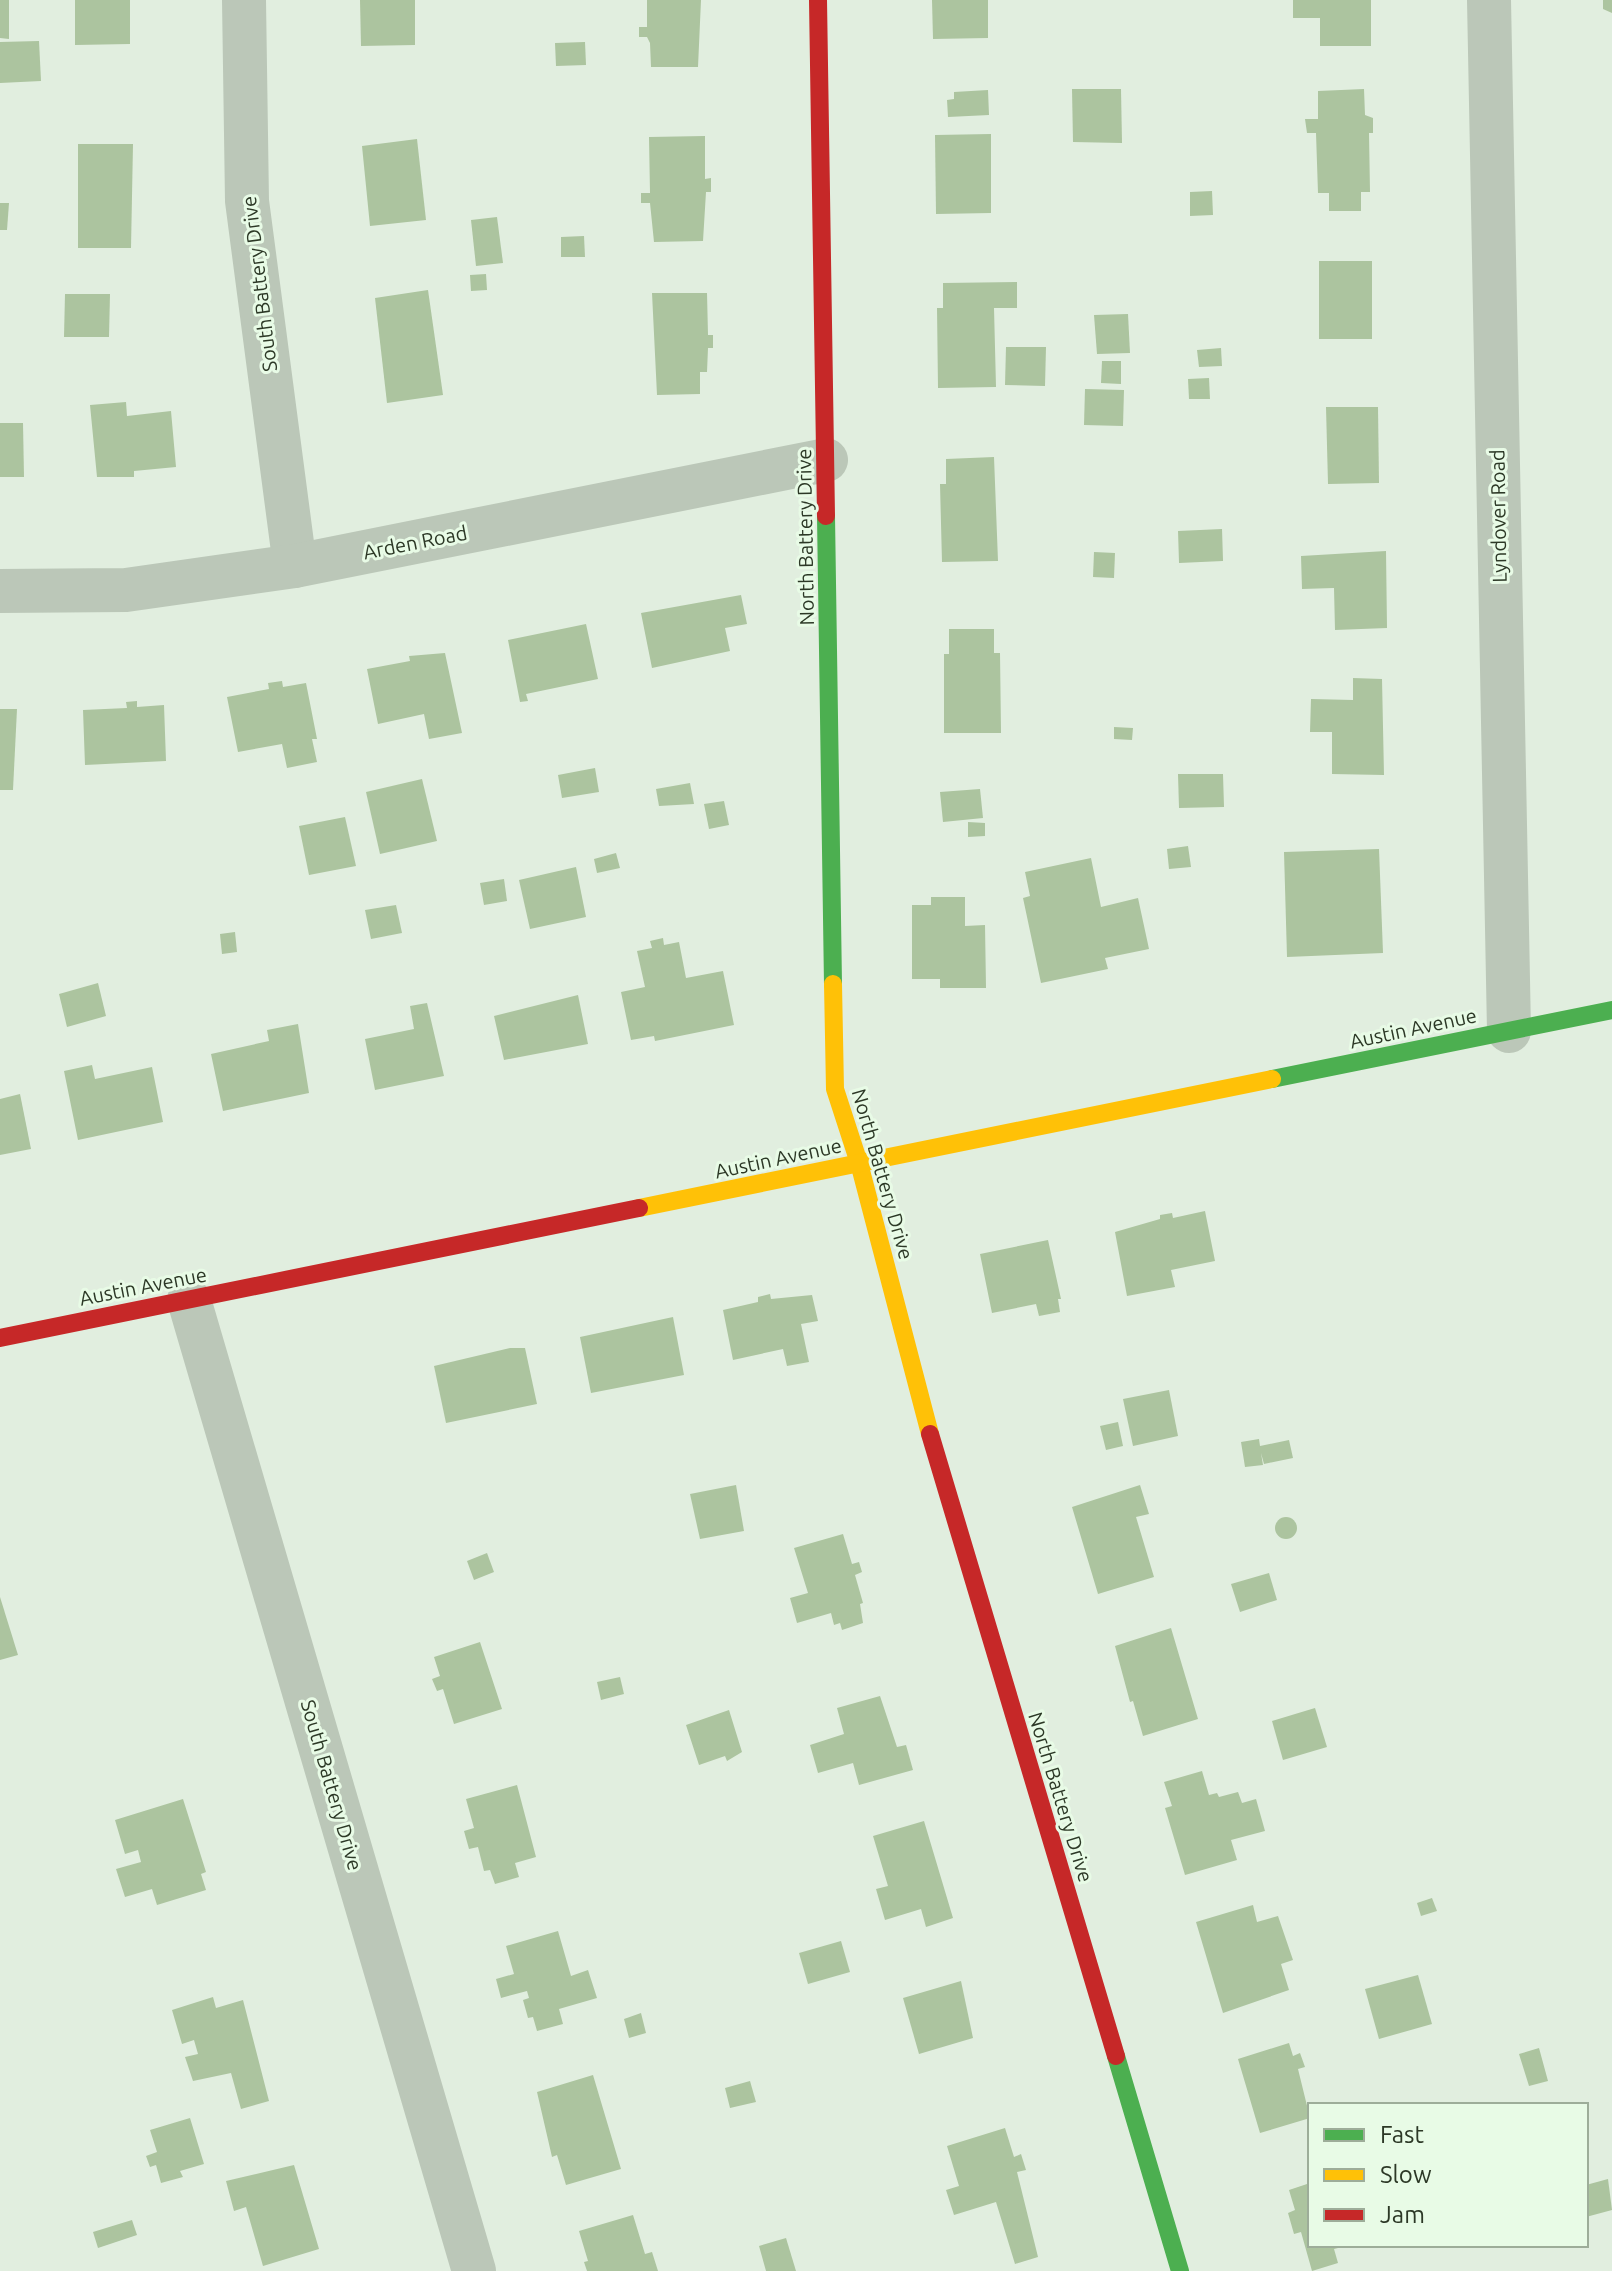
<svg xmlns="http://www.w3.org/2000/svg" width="1612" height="2271" font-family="Ubuntu,sans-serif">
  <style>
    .building { fill: #acc49f }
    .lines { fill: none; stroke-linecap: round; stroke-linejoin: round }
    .street { stroke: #bbc7b8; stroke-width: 44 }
    .fast { stroke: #4caf50; stroke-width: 18 }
    .slow { stroke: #ffc107; stroke-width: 18 }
    .jam { stroke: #c62828; stroke-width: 18 }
    .labels { text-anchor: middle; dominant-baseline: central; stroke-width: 6; stroke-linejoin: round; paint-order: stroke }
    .street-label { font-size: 20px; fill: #2c3826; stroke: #e8fbe6 }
  </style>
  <rect width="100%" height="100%" fill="#e1eedf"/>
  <g class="building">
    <path d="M 0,0 L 9,0 L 9,39 L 0,38 Z"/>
    <path d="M 75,0 L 130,0 L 130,44 L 75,45 Z"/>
    <path d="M 360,0 L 415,0 L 415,45 L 361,46 Z"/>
    <path d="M 647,0 L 701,0 L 698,67 L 651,67 L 650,43 L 647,37 L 639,37 L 639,27 L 647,27 Z"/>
    <path d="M 932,0 L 988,0 L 988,38 L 933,39 Z"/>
    <path d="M 1293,0 L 1371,0 L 1371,46 L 1320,46 L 1320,18 L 1293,18 Z"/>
    <path d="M 1603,0 L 1612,0 L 1612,13 L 1603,9 Z"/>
    <path d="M 39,41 L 41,81 L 0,83 L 0,42 Z"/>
    <path d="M 585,42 L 586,65 L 556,66 L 555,43 Z"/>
    <path d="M 1072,89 L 1121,89 L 1122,143 L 1073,142 Z"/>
    <path d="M 1364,89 L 1365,115 L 1373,118 L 1373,133 L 1369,133 L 1370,192 L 1361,192 L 1361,211 L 1329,211 L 1329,193 L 1318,193 L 1316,133 L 1307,133 L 1305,119 L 1318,119 L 1318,91 Z"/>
    <path d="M 988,90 L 989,115 L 948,117 L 947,100 L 954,99 L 954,92 Z"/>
    <path d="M 991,134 L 991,213 L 936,214 L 935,135 Z"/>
    <path d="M 705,136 L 705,179 L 711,178 L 711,192 L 706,192 L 703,241 L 654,242 L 650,203 L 641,203 L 641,193 L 650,193 L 649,137 Z"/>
    <path d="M 417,139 L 426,220 L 370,226 L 362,146 Z"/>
    <path d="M 78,144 L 133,144 L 131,248 L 78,248 Z"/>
    <path d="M 1212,191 L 1213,215 L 1190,216 L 1190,192 Z"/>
    <path d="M 0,203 L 9,203 L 7,230 L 0,230 Z"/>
    <path d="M 497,217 L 503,263 L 476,266 L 471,220 Z"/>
    <path d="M 584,236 L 585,257 L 561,257 L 561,237 Z"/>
    <rect x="1319" y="261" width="53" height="78"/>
    <path d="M 486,274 L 487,290 L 471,291 L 470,275 Z"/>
    <path d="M 1017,282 L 1017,308 L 994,308 L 996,387 L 938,388 L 937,308 L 943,308 L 943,283 Z"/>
    <path d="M 428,290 L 443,395 L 387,403 L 375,298 Z"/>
    <path d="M 652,293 L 707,293 L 708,335 L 713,335 L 713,348 L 708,348 L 707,372 L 700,372 L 700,394 L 657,395 Z"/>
    <path d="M 65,294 L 110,294 L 109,337 L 64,337 Z"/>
    <path d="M 1128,314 L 1130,353 L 1097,354 L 1094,315 Z"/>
    <path d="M 1006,347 L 1046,347 L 1045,386 L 1005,385 Z"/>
    <path d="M 1221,348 L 1222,366 L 1199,367 L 1197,350 Z"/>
    <path d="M 1102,361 L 1121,361 L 1121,384 L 1101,383 Z"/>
    <path d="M 1209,378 L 1210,399 L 1189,399 L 1188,379 Z"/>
    <path d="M 1085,389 L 1124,390 L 1123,426 L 1084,425 Z"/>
    <path d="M 126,402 L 127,416 L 171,411 L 176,467 L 134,471 L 134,477 L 97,477 L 90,405 Z"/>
    <path d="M 1326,407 L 1378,407 L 1379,483 L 1328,484 Z"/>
    <path d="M 0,423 L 23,423 L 24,477 L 0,477 Z"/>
    <path d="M 994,457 L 998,561 L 942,562 L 940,484 L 946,484 L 946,459 Z"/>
    <path d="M 1222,529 L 1223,561 L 1179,563 L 1178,531 Z"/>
    <path d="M 1386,551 L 1387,628 L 1335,630 L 1334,588 L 1302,589 L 1301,556 Z"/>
    <path d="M 1094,552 L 1115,553 L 1114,578 L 1093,577 Z"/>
    <path d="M 741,595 L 747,624 L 725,628 L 730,651 L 652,668 L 641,613 Z"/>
    <path d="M 586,624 L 598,679 L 526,694 L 528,701 L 520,702 L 508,640 Z"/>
    <path d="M 949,629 L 994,629 L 994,653 L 1000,653 L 1001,733 L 944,733 L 944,654 L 949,654 Z"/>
    <path d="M 445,653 L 462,733 L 429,739 L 424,714 L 378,724 L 367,669 L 410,661 L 409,656 Z"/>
    <path d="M 1353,678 L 1382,679 L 1384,775 L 1332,774 L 1332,732 L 1310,732 L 1311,699 L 1353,700 Z"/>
    <path d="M 282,681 L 283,687 L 306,683 L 317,739 L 312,739 L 317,762 L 287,768 L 282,744 L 238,752 L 227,697 L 269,689 L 268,683 Z"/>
    <path d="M 137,701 L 137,707 L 164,705 L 166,761 L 85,765 L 83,710 L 127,708 L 126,702 Z"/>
    <path d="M 0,709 L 17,709 L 13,790 L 0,790 Z"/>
    <path d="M 1114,727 L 1133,728 L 1132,740 L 1114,739 Z"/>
    <path d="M 595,768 L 599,792 L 562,798 L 558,775 Z"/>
    <path d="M 1178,774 L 1223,774 L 1224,807 L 1179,808 Z"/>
    <path d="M 422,779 L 437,841 L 380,854 L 366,792 Z"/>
    <path d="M 690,783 L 694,804 L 659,806 L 656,789 Z"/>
    <path d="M 980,789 L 983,818 L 943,822 L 940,792 Z"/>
    <path d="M 724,801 L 729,825 L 709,829 L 704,804 Z"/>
    <path d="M 345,817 L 356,866 L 309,875 L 299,826 Z"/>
    <path d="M 968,822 L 985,823 L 985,836 L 968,837 Z"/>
    <path d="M 1188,846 L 1191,867 L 1169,869 L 1167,849 Z"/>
    <path d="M 1379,849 L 1383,953 L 1287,957 L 1284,852 Z"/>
    <path d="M 616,853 L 620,868 L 597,873 L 594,859 Z"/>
    <path d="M 1091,858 L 1101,907 L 1138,898 L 1149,949 L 1105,958 L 1108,969 L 1041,983 L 1023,898 L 1030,896 L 1025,872 Z"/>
    <path d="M 576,867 L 586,917 L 530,929 L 519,880 Z"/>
    <path d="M 504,879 L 507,901 L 484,905 L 480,883 Z"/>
    <path d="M 931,897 L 965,897 L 965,926 L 985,925 L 986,988 L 940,988 L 940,979 L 912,979 L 912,905 L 931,905 Z"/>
    <path d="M 396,905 L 402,933 L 371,939 L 365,910 Z"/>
    <path d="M 235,932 L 237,952 L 222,954 L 220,934 Z"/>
    <path d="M 663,938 L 664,945 L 679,942 L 686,978 L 723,971 L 734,1025 L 655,1041 L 654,1036 L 631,1040 L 621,992 L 645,987 L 637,951 L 652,948 L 650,941 Z"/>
    <path d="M 98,983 L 106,1016 L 67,1027 L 59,994 Z"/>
    <path d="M 578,995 L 588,1044 L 504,1060 L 494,1016 Z"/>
    <path d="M 427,1003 L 444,1076 L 375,1090 L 365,1039 L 414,1029 L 410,1006 Z"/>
    <path d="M 298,1024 L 309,1093 L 223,1111 L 211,1054 L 269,1041 L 267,1030 Z"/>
    <path d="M 92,1065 L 95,1079 L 152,1067 L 163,1122 L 78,1140 L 64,1071 Z"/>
    <path d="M 20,1094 L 31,1149 L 0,1155 L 0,1099 Z"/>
    <path d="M 1205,1211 L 1215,1261 L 1171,1270 L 1175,1287 L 1127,1296 L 1115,1232 L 1160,1219 L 1160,1215 L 1172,1213 L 1173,1218 Z"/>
    <path d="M 1048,1240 L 1061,1299 L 1058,1299 L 1060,1312 L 1039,1316 L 1036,1304 L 992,1313 L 980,1254 Z"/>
    <path d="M 770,1294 L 771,1299 L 812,1295 L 818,1321 L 801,1324 L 809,1362 L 787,1366 L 783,1349 L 733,1360 L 723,1310 L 758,1302 L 758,1297 Z"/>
    <path d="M 673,1317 L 684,1375 L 591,1393 L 580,1337 Z"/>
    <path d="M 510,1348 L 525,1348 L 537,1404 L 446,1423 L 434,1366 Z"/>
    <path d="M 1169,1390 L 1178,1436 L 1133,1446 L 1123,1399 Z"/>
    <path d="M 1118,1422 L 1123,1446 L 1106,1450 L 1100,1426 Z"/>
    <path d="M 1259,1439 L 1260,1446 L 1289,1440 L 1293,1458 L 1264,1464 L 1261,1453 L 1263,1465 L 1245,1467 L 1241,1442 Z"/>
    <path d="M 736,1485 L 744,1531 L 700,1539 L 690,1494 Z"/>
    <path d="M 1140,1485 L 1149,1514 L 1136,1517 L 1154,1577 L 1098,1594 L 1072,1507 Z"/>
    <circle cx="1286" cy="1528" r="11"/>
    <path d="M 843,1534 L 852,1564 L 859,1562 L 862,1572 L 855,1575 L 863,1603 L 860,1604 L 863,1623 L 842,1630 L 840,1623 L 834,1625 L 831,1613 L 797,1623 L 790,1598 L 808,1593 L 794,1548 Z"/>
    <path d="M 487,1553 L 494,1572 L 474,1580 L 467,1561 Z"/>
    <path d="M 1269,1573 L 1277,1600 L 1240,1612 L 1231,1584 Z"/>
    <path d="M 0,1597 L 18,1655 L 0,1660 Z"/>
    <path d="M 1171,1628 L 1198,1719 L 1143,1736 L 1133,1701 L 1130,1702 L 1115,1646 Z"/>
    <path d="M 480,1642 L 502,1709 L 454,1724 L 443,1689 L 437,1691 L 432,1679 L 440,1676 L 434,1657 Z"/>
    <path d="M 620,1677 L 624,1694 L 601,1700 L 597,1682 Z"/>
    <path d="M 880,1696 L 897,1747 L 906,1745 L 913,1770 L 859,1785 L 853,1763 L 818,1773 L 810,1745 L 844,1734 L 837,1708 Z"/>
    <path d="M 1315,1708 L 1327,1747 L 1283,1760 L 1272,1721 Z"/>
    <path d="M 729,1710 L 742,1752 L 727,1761 L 725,1756 L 699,1765 L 686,1725 Z"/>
    <path d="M 1202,1771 L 1209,1795 L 1217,1793 L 1219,1797 L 1238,1792 L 1242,1803 L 1256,1799 L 1265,1831 L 1231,1840 L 1237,1860 L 1185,1875 L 1165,1808 L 1172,1806 L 1164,1782 Z"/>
    <path d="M 517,1785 L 536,1857 L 515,1863 L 519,1877 L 495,1884 L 490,1870 L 484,1871 L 478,1847 L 469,1849 L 464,1831 L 474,1828 L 466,1799 Z"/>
    <path d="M 183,1799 L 206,1872 L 201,1874 L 206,1890 L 157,1905 L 152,1889 L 125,1897 L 116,1869 L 141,1862 L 138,1850 L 125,1854 L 115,1820 Z"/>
    <path d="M 924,1821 L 953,1918 L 926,1927 L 921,1909 L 885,1920 L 876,1889 L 888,1886 L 873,1836 Z"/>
    <path d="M 1432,1898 L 1437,1911 L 1421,1916 L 1417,1903 Z"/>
    <path d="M 1253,1905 L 1257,1922 L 1278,1916 L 1293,1960 L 1281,1964 L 1289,1990 L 1223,2013 L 1196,1922 Z"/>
    <path d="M 558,1931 L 571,1976 L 588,1970 L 597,1998 L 559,2009 L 563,2024 L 537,2031 L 533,2017 L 528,2018 L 523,2000 L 529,1998 L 527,1991 L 501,1998 L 496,1979 L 514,1974 L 506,1946 Z"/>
    <path d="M 841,1941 L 850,1972 L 808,1984 L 799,1953 Z"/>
    <path d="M 1418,1975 L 1432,2024 L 1379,2039 L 1365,1989 Z"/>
    <path d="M 961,1981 L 973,2038 L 919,2054 L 903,1998 Z"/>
    <path d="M 213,1997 L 216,2008 L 243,2000 L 269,2101 L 241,2109 L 231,2073 L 193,2081 L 185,2057 L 198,2054 L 194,2040 L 182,2044 L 172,2010 Z"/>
    <path d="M 641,2013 L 646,2033 L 629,2038 L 624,2019 Z"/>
    <path d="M 1289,2043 L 1293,2056 L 1300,2053 L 1305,2067 L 1298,2069 L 1310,2118 L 1260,2133 L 1238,2059 Z"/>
    <path d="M 1539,2048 L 1548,2081 L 1529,2086 L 1519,2054 Z"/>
    <path d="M 593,2075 L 621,2169 L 566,2185 L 557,2155 L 552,2157 L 537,2092 Z"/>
    <path d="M 750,2081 L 756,2102 L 730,2108 L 725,2088 Z"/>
    <path d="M 190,2118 L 204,2164 L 180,2171 L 183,2177 L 161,2183 L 156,2165 L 150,2167 L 146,2156 L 157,2152 L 150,2130 Z"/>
    <path d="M 1005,2128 L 1014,2157 L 1021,2154 L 1026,2170 L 1017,2172 L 1038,2257 L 1015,2264 L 996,2202 L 954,2215 L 946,2190 L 959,2186 L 947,2146 Z"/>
    <path d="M 294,2165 L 319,2249 L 263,2266 L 246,2207 L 234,2211 L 226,2181 Z"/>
    <path d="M 1608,2179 L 1612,2210 L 1586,2217 L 1586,2185 Z"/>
    <path d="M 1310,2183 L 1310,2245 L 1346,2246 L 1334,2249 L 1338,2263 L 1312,2271 L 1301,2232 L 1294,2234 L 1288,2213 L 1295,2210 L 1289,2190 Z"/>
    <path d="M 633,2215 L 645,2254 L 652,2252 L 658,2271 L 587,2271 L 584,2262 L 588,2261 L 579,2231 Z"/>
    <path d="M 132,2220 L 137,2235 L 98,2248 L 93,2232 Z"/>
    <path d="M 786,2238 L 796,2271 L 766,2271 L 759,2246 Z"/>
  </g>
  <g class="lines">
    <g class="street">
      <path d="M 244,0 L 247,201 L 295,566"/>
      <path d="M 1489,0 L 1509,1031"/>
      <path d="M 0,591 L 126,590 L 295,566 L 826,460"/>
      <path d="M 189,1300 L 474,2271"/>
    </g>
    <g class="fast">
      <path d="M 826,516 L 833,984"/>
      <path d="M 1272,1079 L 1612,1010"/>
      <path d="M 1116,2056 L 1180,2271"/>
    </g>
    <g class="slow">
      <path d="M 833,984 L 835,1089 L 859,1163 L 930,1434"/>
      <path d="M 639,1208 L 1272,1079"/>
    </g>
    <g class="jam">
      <path d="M 818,0 L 826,516"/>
      <path d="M 0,1338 L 639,1208"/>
      <path d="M 930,1434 L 1116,2056"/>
    </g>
  </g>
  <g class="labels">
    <g class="street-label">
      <text transform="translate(259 284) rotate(-97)">South Battery Drive</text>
      <text transform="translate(1498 516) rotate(-91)">Lyndover Road</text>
      <text transform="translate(805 537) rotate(-91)">North Battery Drive</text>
      <text transform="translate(415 542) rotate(-11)">Arden Road</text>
      <text transform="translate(1413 1028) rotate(-12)">Austin Avenue</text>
      <text transform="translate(778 1158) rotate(-12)">Austin Avenue</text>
      <text transform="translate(883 1174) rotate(74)">North Battery Drive</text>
      <text transform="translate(143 1286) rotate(-11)">Austin Avenue</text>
      <text transform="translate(332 1785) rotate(74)">South Battery Drive</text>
      <text transform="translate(1061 1797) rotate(73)">North Battery Drive</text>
    </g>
  </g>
  <rect x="1308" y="2103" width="280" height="144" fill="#e8fbe6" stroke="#9dad99" stroke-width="2"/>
  <rect x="1324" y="2129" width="40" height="12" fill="#4caf50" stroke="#9dad99" stroke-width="2"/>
  <text x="1380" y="2143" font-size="24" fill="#2c3826">Fast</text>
  <rect x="1324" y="2169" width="40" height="12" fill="#ffc107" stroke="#9dad99" stroke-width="2"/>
  <text x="1380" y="2183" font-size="24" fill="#2c3826">Slow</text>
  <rect x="1324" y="2209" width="40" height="12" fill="#c62828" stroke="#9dad99" stroke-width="2"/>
  <text x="1380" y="2223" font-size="24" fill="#2c3826">Jam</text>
</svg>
